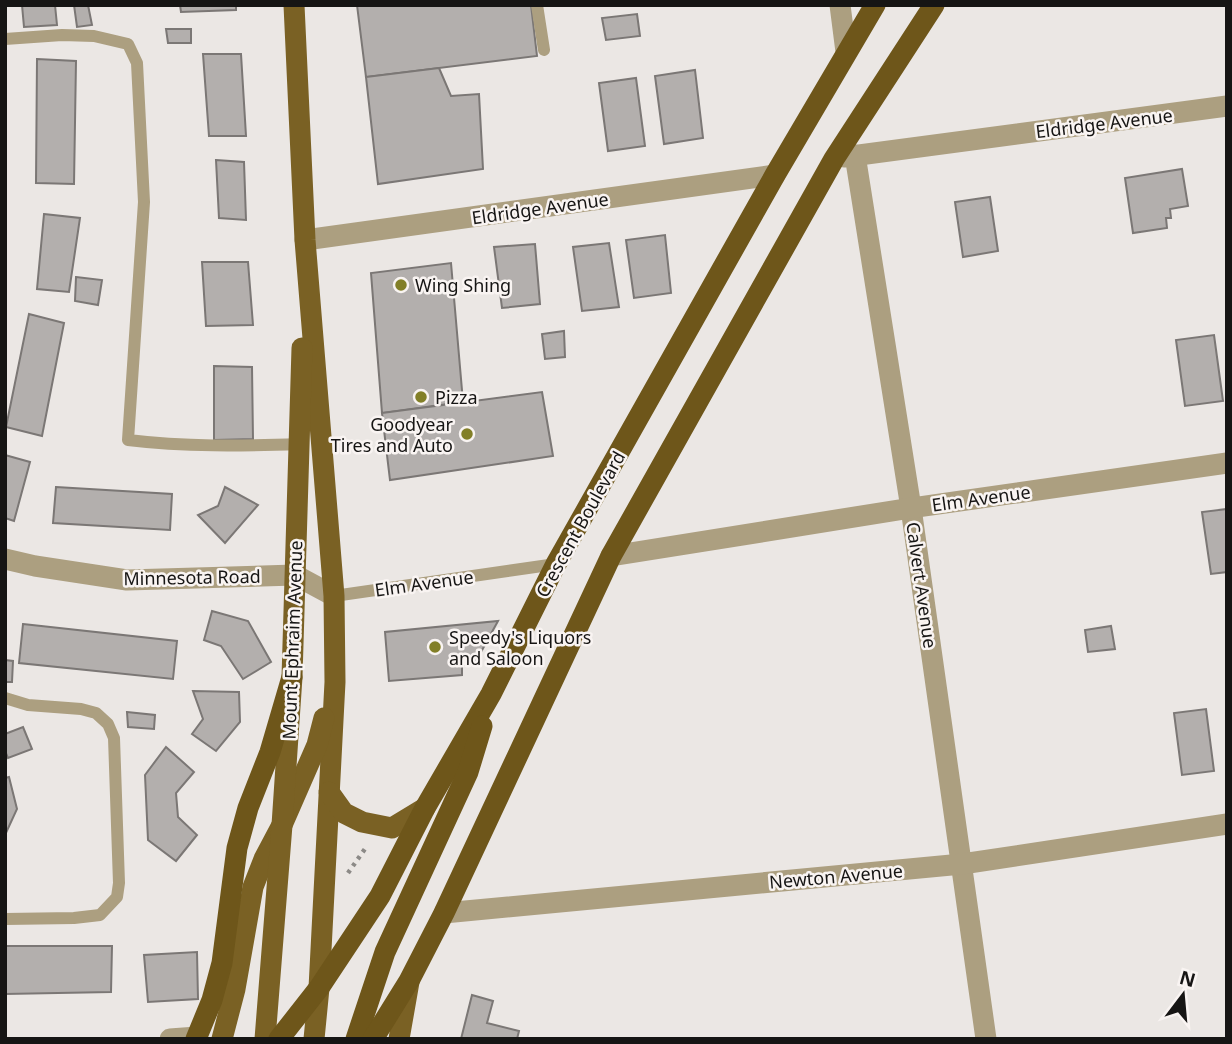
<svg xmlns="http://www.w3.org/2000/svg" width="1232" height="1044" font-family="'Noto Sans',sans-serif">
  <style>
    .building { fill: #b3afad; stroke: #7b7775; stroke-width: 2 }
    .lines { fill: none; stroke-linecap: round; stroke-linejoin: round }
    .path { stroke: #8c8a87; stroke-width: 4.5; stroke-dasharray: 3.5 5; stroke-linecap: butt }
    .service { stroke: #ac9f80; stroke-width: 12 }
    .minor { stroke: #ac9f80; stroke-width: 21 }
    .tertiary { stroke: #ac9f80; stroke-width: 21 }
    .primary { stroke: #7a6124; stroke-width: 21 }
    .trunk { stroke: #6e561a; stroke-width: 21 }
    .poi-dot { fill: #827f27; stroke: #f9f4f2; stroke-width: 2.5 }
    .labels { text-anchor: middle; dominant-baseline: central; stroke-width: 5; stroke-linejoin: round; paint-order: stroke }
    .street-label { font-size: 18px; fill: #161514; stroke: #f9f4f2 }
    .poi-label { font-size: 18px; fill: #161514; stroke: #f9f4f2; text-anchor: start }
  </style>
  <rect width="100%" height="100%" fill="#ebe7e4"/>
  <g class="building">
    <path d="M 22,5 L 55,5 L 57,25 L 24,27 Z"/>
    <path d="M 74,5 L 88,5 L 92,25 L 77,27 Z"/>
    <path d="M 180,5 L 236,5 L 236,10 L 181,12 Z"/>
    <path d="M 357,5 L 531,5 L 537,56 L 366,77 Z"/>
    <path d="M 637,14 L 640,36 L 606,40 L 602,18 Z"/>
    <path d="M 166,29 L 191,29 L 191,43 L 168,43 Z"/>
    <path d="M 203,54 L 241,54 L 246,136 L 209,136 Z"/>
    <path d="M 37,59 L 76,61 L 74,184 L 36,183 Z"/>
    <path d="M 439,68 L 451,96 L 479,94 L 483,169 L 378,184 L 366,77 Z"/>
    <path d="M 695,70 L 703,138 L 664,144 L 655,76 Z"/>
    <path d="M 636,78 L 645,146 L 608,151 L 599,83 Z"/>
    <path d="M 216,160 L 244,162 L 246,220 L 219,218 Z"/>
    <path d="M 1182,169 L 1188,206 L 1170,209 L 1171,218 L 1166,218 L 1167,228 L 1133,233 L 1125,178 Z"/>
    <path d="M 990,197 L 998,251 L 963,257 L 955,202 Z"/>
    <path d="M 44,214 L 80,218 L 69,292 L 37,289 Z"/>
    <path d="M 665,235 L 671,293 L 634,298 L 626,240 Z"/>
    <path d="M 609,243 L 619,307 L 582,311 L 573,247 Z"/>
    <path d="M 535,244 L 540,304 L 502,308 L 494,247 Z"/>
    <path d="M 202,262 L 248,262 L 253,325 L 206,326 Z"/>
    <path d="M 451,263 L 463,402 L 382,413 L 371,273 Z"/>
    <path d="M 76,277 L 102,280 L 98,305 L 75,301 Z"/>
    <path d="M 29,314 L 64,323 L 42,436 L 6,427 Z"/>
    <path d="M 564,331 L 565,357 L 545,359 L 542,334 Z"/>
    <path d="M 1214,335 L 1223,401 L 1185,406 L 1176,340 Z"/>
    <path d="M 214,366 L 252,367 L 253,439 L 214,440 Z"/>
    <path d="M 542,392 L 553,456 L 390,480 L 382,413 Z"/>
    <path d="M 5,455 L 30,462 L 14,521 L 5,518 Z"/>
    <path d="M 56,487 L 172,494 L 170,530 L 53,523 Z"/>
    <path d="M 225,487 L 258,505 L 225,543 L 198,515 L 218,506 Z"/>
    <path d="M 1227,509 L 1227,572 L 1211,574 L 1202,512 Z"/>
    <path d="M 212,611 L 248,621 L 271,662 L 243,679 L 221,646 L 204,640 Z"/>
    <path d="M 498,621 L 475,663 L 462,665 L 462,675 L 389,681 L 385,632 Z"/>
    <path d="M 23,624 L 177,641 L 173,679 L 19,663 Z"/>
    <path d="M 1111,626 L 1115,649 L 1088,652 L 1085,630 Z"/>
    <path d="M 5,660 L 13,661 L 12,682 L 5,682 Z"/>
    <path d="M 193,691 L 239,692 L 240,722 L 216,751 L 192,734 L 203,719 Z"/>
    <path d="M 1206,709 L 1214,771 L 1182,775 L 1174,713 Z"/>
    <path d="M 127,712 L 155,715 L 154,729 L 128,727 Z"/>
    <path d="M 23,727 L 32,749 L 8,758 L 5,751 L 5,734 Z"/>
    <path d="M 166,747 L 194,772 L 176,793 L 178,817 L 197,835 L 176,861 L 148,840 L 145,775 Z"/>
    <path d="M 9,777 L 17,809 L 5,835 L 5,778 Z"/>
    <path d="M 5,946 L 112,946 L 111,992 L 5,994 Z"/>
    <path d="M 197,952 L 198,999 L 148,1002 L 144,955 Z"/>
    <path d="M 472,995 L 493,1001 L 487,1023 L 519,1031 L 517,1039 L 461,1039 Z"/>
  </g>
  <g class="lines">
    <path class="path" d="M 348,873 L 367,846"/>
    <g class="service">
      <path d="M 537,5 L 544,50"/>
      <path d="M 5,39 L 62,35 L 94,36 L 128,44 L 137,63 L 144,202 L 128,440 C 185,447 242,446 299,444"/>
      <path d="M 334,596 L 556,564"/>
      <path d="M 5,698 L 28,705 L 81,709 L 96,713 L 108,724 L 114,738 L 119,883 L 117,897 L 100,915 L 74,918 L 5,919"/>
    </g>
    <g class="minor">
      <path d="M 855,155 L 911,508 L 986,1039"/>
      <path d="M 844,157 L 1227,106"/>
      <path d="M 305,240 L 775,175"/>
      <path d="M 611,556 L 911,508 L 1227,463"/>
      <path d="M 5,559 L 35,566 L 127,580 L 295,575 L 334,596"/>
      <path d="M 444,913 L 962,864 L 1227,824"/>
    </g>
    <g class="tertiary">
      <path d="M 840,5 L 846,52"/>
      <path d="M 170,1039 L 197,1037"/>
    </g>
    <g class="primary">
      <path d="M 294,5 L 305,240 L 334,596 L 335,682 L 319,988 L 314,1039"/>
      <path d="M 329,792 L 344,813 L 362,822 L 392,828 L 425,808"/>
      <path d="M 222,1039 L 235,989 L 253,887 L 264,859 L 282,825 L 317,745 L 324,718"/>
      <path d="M 265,1039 L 282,825 L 292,677 L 302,348"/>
      <path d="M 399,1039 L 409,982"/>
    </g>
    <g class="trunk">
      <path d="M 196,1039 L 212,1000 L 222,963 L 237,848 L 248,808 L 270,752 L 292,677"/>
      <path d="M 279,1039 L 319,988 L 380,896 L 425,808 L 491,694 L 556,564 L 775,175 L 875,5"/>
      <path d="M 356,1039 L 385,952 L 468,772 L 482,726"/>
      <path d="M 373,1039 L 409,981 L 444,913 L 611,556 L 834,159 L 934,5"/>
    </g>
  </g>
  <g class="poi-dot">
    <circle cx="401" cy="285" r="7"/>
    <circle cx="421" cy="397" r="7"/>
    <circle cx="467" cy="434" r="7"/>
    <circle cx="435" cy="647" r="7"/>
  </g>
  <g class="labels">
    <g class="street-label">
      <text transform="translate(1104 123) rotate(-7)">Eldridge Avenue</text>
      <text transform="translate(540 208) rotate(-8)">Eldridge Avenue</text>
      <text transform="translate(981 498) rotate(-8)">Elm Avenue</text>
      <text transform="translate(580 524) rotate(-61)">Crescent Boulevard</text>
      <text transform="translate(192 577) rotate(-1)">Minnesota Road</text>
      <text transform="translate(424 583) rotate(-8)">Elm Avenue</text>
      <text transform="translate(922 585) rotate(82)">Calvert Avenue</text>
      <text transform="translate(292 640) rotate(-88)">Mount Ephraim Avenue</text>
      <text transform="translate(836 876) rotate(-5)">Newton Avenue</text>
    </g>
    <g class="poi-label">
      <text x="415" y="285">Wing Shing</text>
      <text x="435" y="397">Pizza</text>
      <text x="453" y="424" text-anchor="end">Goodyear<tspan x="453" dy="21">Tires and Auto</tspan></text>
      <text x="449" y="637">Speedy's Liquors<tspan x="449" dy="21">and Saloon</tspan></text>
    </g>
  </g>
  <rect width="1232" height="1044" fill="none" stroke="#161514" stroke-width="14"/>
  <g transform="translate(1183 995) rotate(16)" stroke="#f9f4f2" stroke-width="5" paint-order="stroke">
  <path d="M0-5L12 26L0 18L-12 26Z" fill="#161514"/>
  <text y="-10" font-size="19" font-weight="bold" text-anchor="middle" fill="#161514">N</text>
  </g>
</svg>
